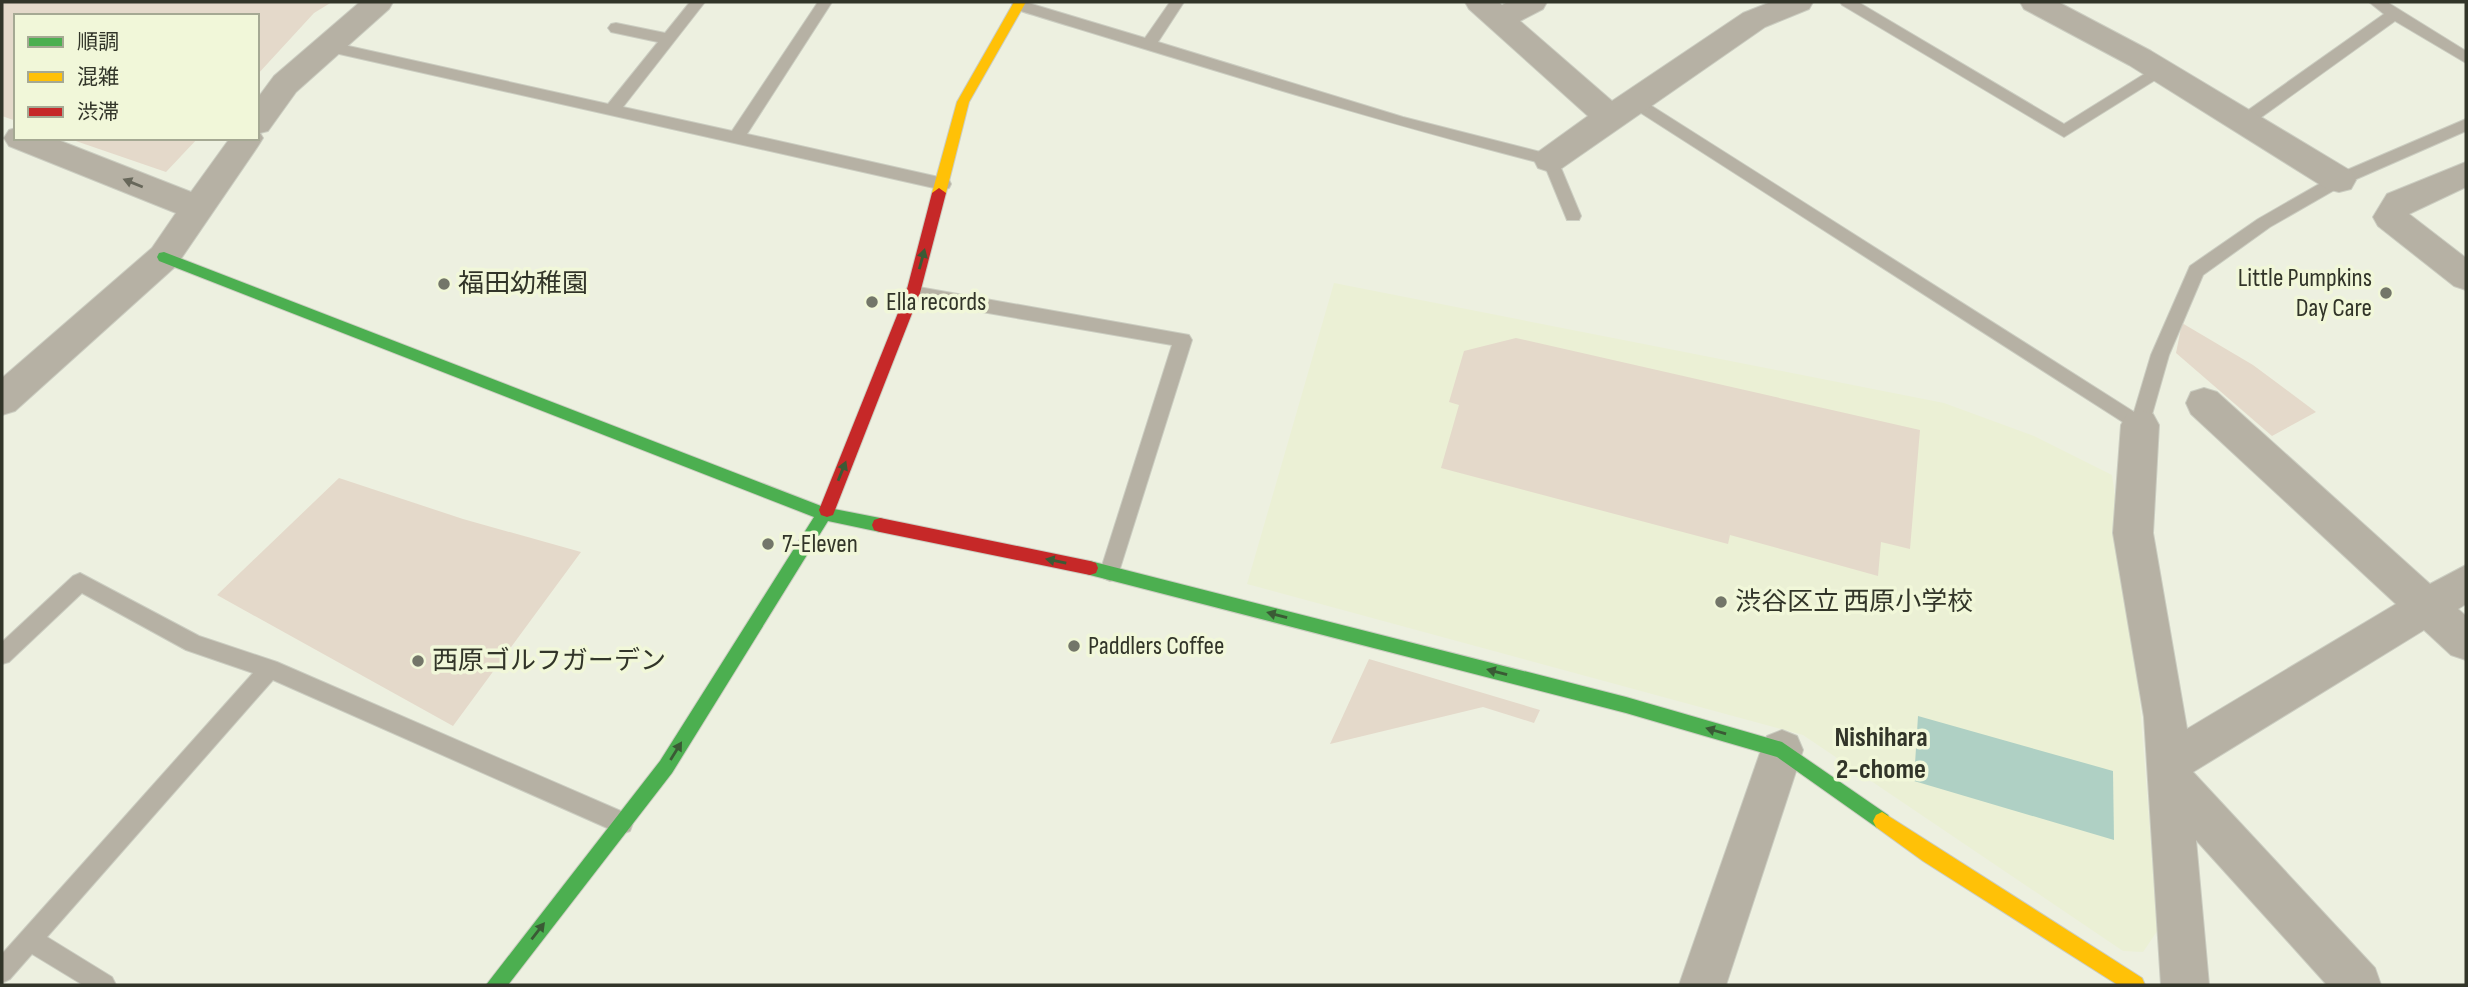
<svg xmlns="http://www.w3.org/2000/svg" width="2468" height="987" font-family="'Sofia Sans Condensed','Noto Sans JP',sans-serif">
  <style>
    .built { fill: #ebf0d5 }
    .green { fill: #e4d9ca }
    .water { fill: #afd0c4 }
    .lines { fill: none; stroke-linecap: round; stroke-linejoin: round }
    .lane-casing { stroke: #cbcdc1; stroke-width: 2 }
    .street-casing { stroke: #cbcdc1; stroke-width: 2 }
    .fast-casing { stroke: #cbcdc1; stroke-width: 2 }
    .slow-casing { stroke: #cbcdc1; stroke-width: 2 }
    .jam-casing { stroke: #cbcdc1; stroke-width: 2 }
    .lane { fill: #b6b1a4; fill-rule: evenodd }
    .street { fill: #b6b1a4; fill-rule: evenodd }
    .fast { fill: #4caf50; fill-rule: evenodd }
    .slow { fill: #ffc107; fill-rule: evenodd }
    .jam { fill: #c62828; fill-rule: evenodd }
    .oneway { fill: #67675a }
    .oneway2 { fill: #3a5a35 }
    .poi-dot { fill: #737669; stroke: #f1f7d9; stroke-width: 2.5 }
    .labels { text-anchor: middle; dominant-baseline: central; stroke-width: 7; stroke-linejoin: round; paint-order: stroke }
    .poi-label { font-size: 26px; fill: #323529; stroke: #f1f7d9; text-anchor: start }
    .neighbourhood-label { font-size: 28px; font-weight: bold; fill: #323529; stroke: #f1f7d9 }
  </style>
  <rect width="100%" height="100%" fill="#edf0e0"/>
  <path class="built" d="M 1334,283 L 1944,403 L 2034,436 L 2112,475 L 2133,620 L 2158,930 L 2143,952 L 2123,951 L 1803,735 L 1247,584 Z"/>
  <g class="green">
    <path d="M 2,2 L 332,2 L 314,13 L 257,75 L 257,16 L 16,16 L 16,121 L 2,116 Z"/>
    <path d="M 67,138 L 198,138 L 166,172 Z"/>
    <path d="M 2182,323 L 2253,365 L 2316,412 L 2272,436 L 2176,353 Z"/>
    <path d="M 1516,338 L 1920,430 L 1910,549 L 1881,542 L 1878,576 L 1730,535 L 1728,544 L 1441,468 L 1459,405 L 1449,402 L 1464,351 Z"/>
    <path d="M 339,478 L 463,519 L 581,552 L 453,726 L 217,595 Z"/>
    <path d="M 1369,659 L 1540,710 L 1534,723 L 1483,707 L 1330,744 Z"/>
  </g>
  <path class="water" d="M 1918,716 L 2113,771 L 2114,840 L 1914,781 Z"/>
  <g class="lines">
    <g class="lane-casing">
      <g id="lane">
        <path d="M 690,2 L 705,2 L 623,107 L 732,131 L 818,2 L 832,2 L 747,134 L 943,178 L 949,180 L 951,184 L 949,188 L 943,190 L 326,51 L 318,46 L 326,41 L 608,104 L 658,42 L 611,32 L 608,28 L 611,24 L 616,23 L 665,33 Z"/>
        <path d="M 1014,2 L 1025,2 L 1145,38 L 1170,2 L 1184,2 L 1158,42 L 1403,117 L 1556,156 L 1581,216 L 1579,220 L 1567,220 L 1544,164 C 1365,118 1190,63 1014,9 L 1012,5 Z"/>
        <path d="M 1840,2 L 1858,2 L 2064,124 L 2154,68 L 2166,68 L 2168,72 L 2064,137 L 1842,5 Z"/>
        <path d="M 2369,2 L 2387,2 L 2466,51 L 2466,63 L 2395,21 L 2249,126 L 2237,126 L 2235,122 L 2237,118 L 2384,14 Z"/>
        <path d="M 1636,96 L 2134,412 L 2151,355 L 2190,266 L 2258,219 L 2333,176 L 2466,119 L 2466,131 L 2345,184 L 2270,227 L 2203,275 L 2169,355 L 2149,425 L 2147,430 L 2140,433 L 1630,106 L 1628,102 Z"/>
        <path d="M 913,286 L 1189,335 L 1192,340 L 1117,578 L 1110,581 L 1103,578 L 1100,572 L 1172,345 L 913,300 L 907,298 L 904,293 L 907,288 Z"/>
        <path d="M 80,573 L 199,636 L 277,662 L 630,815 L 633,823 L 630,831 L 622,834 L 614,831 L 273,680 L 47,937 L 112,977 L 116,985 L 83,985 L 32,954 L 10,979 L 2,983 L 2,954 L 253,673 L 186,650 L 82,593 L 9,662 L 2,664 L 2,642 L 73,576 Z"/>
      </g>
    </g>
    <g class="street-casing">
      <g id="street">
        <path d="M 360,2 L 393,2 L 389,9 L 296,92 L 268,131 L 260,133 L 263,138 L 258,146 L 176,266 L 15,411 L 2,415 L 2,378 L 152,248 L 176,213 L 9,146 L 4,138 L 9,130 L 16,128 L 16,138 L 53,138 L 191,192 L 230,138 L 257,138 L 257,99 L 274,76 Z"/>
        <path d="M 1465,2 L 1498,2 L 1502,5 L 1508,2 L 1547,2 L 1543,9 L 1520,21 L 1612,101 L 1743,13 L 1771,2 L 1813,2 L 1809,9 L 1765,27 L 1562,168 L 1550,172 L 1538,168 L 1534,160 L 1538,152 L 1588,116 L 1469,9 Z"/>
        <path d="M 2020,2 L 2058,2 L 2151,51 L 2351,171 L 2356,180 L 2351,189 L 2339,192 L 2327,189 L 2129,65 L 2024,9 Z"/>
        <path d="M 2466,162 L 2466,187 L 2409,214 L 2466,258 L 2466,290 L 2454,286 L 2378,226 L 2373,217 L 2387,194 Z"/>
        <path d="M 2204,388 L 2217,392 L 2430,584 L 2466,565 L 2466,604 L 2458,609 L 2466,616 L 2466,660 L 2451,655 L 2424,630 L 2193,772 L 2375,968 L 2381,985 L 2327,985 L 2196,840 L 2209,985 L 2161,985 L 2144,717 L 2113,533 L 2121,425 L 2127,414 L 2140,410 L 2153,414 L 2159,425 L 2153,533 L 2187,729 L 2396,604 L 2191,414 L 2186,403 L 2191,392 Z"/>
        <path d="M 1782,730 L 1797,736 L 1803,750 L 1726,985 L 1679,985 L 1761,750 L 1767,736 Z"/>
      </g>
    </g>
    <g class="fast-casing">
      <g id="fast">
        <path d="M 164,252 L 821,506 L 827,503 L 834,509 L 880,518 L 886,520 L 888,525 L 886,530 L 880,532 L 828,521 L 672,773 L 508,985 L 486,985 L 660,761 L 814,517 L 159,261 L 157,257 L 159,253 Z"/>
        <path d="M 1090,561 L 1626,697 L 1782,742 L 1888,815 L 1891,821 L 1888,827 L 1882,830 L 1876,827 L 1777,757 L 1626,713 L 1090,575 L 1084,573 L 1082,568 L 1084,563 Z"/>
      </g>
    </g>
    <g class="slow-casing">
      <g id="slow">
        <path d="M 1014,2 L 1026,2 L 969,102 L 946,193 L 939,198 L 934,197 L 932,193 L 957,102 Z"/>
        <path d="M 1882,812 L 2142,978 L 2145,985 L 2118,985 L 1923,861 L 1876,827 L 1873,821 L 1876,815 Z"/>
      </g>
    </g>
    <g class="jam-casing">
      <g id="jam">
        <path d="M 939,188 L 946,193 L 920,293 L 835,510 L 833,515 L 827,517 L 821,515 L 819,510 L 906,293 L 932,193 Z"/>
        <path d="M 880,518 L 1090,561 L 1096,563 L 1098,568 L 1096,573 L 1090,575 L 880,532 L 874,530 L 872,525 L 874,520 Z"/>
      </g>
    </g>
    <use href="#lane" class="lane"/>
    <use href="#street" class="street"/>
    <use href="#fast" class="fast"/>
    <use href="#slow" class="slow"/>
    <use href="#jam" class="jam"/>
  </g>
  <defs><path id="oneway-solid" d="M-6-.8H1V-3.2L6.5 0L1 3.2V.8H-6Z" transform="scale(1.75)"/></defs>
  <use class="oneway" href="#oneway-solid" transform="translate(133 183) rotate(-158)"/>
  <g class="oneway2">
    <use href="#oneway-solid" transform="translate(922 259) rotate(-75)"/>
    <use href="#oneway-solid" transform="translate(842 471) rotate(-68)"/>
    <use href="#oneway-solid" transform="translate(1056 561) rotate(-168)"/>
    <use href="#oneway-solid" transform="translate(1277 615) rotate(-165)"/>
    <use href="#oneway-solid" transform="translate(1497 672) rotate(-165)"/>
    <use href="#oneway-solid" transform="translate(1716 731) rotate(-164)"/>
    <use href="#oneway-solid" transform="translate(676 751) rotate(-58)"/>
    <use href="#oneway-solid" transform="translate(538 931) rotate(-52)"/>
  </g>
  <g class="poi-dot">
    <circle cx="444" cy="284" r="7"/>
    <circle cx="2386" cy="293" r="7"/>
    <circle cx="872" cy="302" r="7"/>
    <circle cx="768" cy="544" r="7"/>
    <circle cx="1721" cy="602" r="7"/>
    <circle cx="1074" cy="646" r="7"/>
    <circle cx="418" cy="661" r="7"/>
  </g>
  <g class="labels">
    <g class="poi-label">
      <text x="2372" y="278" text-anchor="end">Little Pumpkins<tspan x="2372" dy="30">Day Care</tspan></text>
      <text x="458" y="284">福田幼稚園</text>
      <text x="886" y="302">Ella records</text>
      <text x="782" y="544">7-Eleven</text>
      <text x="1735" y="602">渋谷区立 西原小学校</text>
      <text x="1088" y="646">Paddlers Coffee</text>
      <text x="432" y="661">西原ゴルフガーデン</text>
    </g>
    <g class="neighbourhood-label">
      <text x="1881" y="737">Nishihara<tspan x="1881" dy="32">2-chome</tspan></text>
    </g>
  </g>
  <rect width="2468" height="987" fill="none" stroke="#323529" stroke-width="7"/>
  <rect x="14" y="14" width="245" height="126" fill="#f1f7d9" stroke="#a5a993" stroke-width="2"/>
  <rect x="28" y="37" width="35" height="10" fill="#4caf50" stroke="#a5a993" stroke-width="2"/>
  <text x="77" y="49" font-size="21" fill="#323529">順調</text>
  <rect x="28" y="72" width="35" height="10" fill="#ffc107" stroke="#a5a993" stroke-width="2"/>
  <text x="77" y="84" font-size="21" fill="#323529">混雑</text>
  <rect x="28" y="107" width="35" height="10" fill="#c62828" stroke="#a5a993" stroke-width="2"/>
  <text x="77" y="119" font-size="21" fill="#323529">渋滞</text>
</svg>
